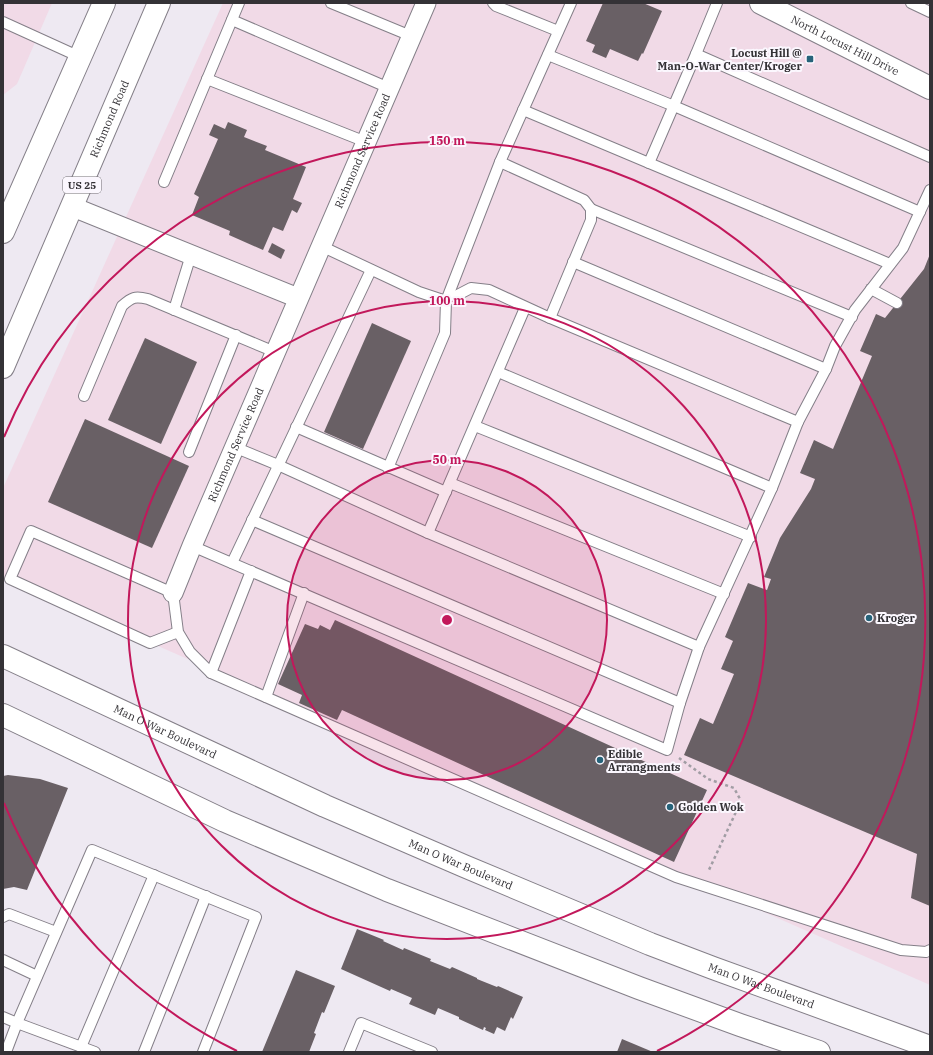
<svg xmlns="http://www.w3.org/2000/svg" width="933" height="1055" font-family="'IBM Plex Serif',serif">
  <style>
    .commercial { fill: #f1dae7 }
    .building { fill: #696065 }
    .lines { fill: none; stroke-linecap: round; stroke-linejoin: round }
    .service-casing { stroke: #847f88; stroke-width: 12 }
    .minor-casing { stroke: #847f88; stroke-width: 21 }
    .tertiary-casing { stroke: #847f88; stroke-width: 24 }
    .primary-casing { stroke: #847f88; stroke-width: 24 }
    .trunk-casing { stroke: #847f88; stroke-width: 24 }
    .path { stroke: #a19da4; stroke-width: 2.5; stroke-dasharray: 3 3; stroke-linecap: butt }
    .service { stroke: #fff; stroke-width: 10 }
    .minor { stroke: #fff; stroke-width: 19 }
    .tertiary { stroke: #fff; stroke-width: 22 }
    .primary { stroke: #fff; stroke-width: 22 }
    .trunk { stroke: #fff; stroke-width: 22 }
    .ring { fill: none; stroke: #c2185b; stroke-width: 2 }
    .poi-dot { fill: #26637a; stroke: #fbf7fe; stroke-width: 1.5 }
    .labels { text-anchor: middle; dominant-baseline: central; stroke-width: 4; stroke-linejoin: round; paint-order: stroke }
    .shield { fill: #fbf7fe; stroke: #706d72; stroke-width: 1 }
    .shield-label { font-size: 10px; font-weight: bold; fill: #343236 }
    .street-label { font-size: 11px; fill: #343236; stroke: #fbf7fe }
    .poi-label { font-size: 11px; font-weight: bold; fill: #343236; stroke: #fbf7fe; text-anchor: start }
    .centre { fill: #c2185b; stroke: #fbf7fe; stroke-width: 2 }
    .ring-label { font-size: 12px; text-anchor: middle; font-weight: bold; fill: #c2185b; stroke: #fbf7fe; stroke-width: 4; stroke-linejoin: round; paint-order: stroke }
  </style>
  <rect width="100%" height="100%" fill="#eee9f2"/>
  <g class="commercial">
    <path d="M 3,3 L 52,3 L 17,84 L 3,95 Z"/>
    <path d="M 223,3 L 930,3 L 930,985 L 3,578 L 3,488 Z"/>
  </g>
  <g class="building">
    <path d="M 603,3 L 643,3 L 662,11 L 643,54 L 642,53 L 638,61 L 610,49 L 606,58 L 592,52 L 595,45 L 586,41 Z"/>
    <path d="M 228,122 L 247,130 L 244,137 L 267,146 L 265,150 L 306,167 L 293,199 L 302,203 L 297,213 L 292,210 L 283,231 L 273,227 L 263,250 L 229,235 L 230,231 L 192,215 L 199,197 L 194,194 L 218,139 L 209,135 L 214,124 L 225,129 Z"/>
    <path d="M 272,243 L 285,250 L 281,259 L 268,252 Z"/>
    <path d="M 930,254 L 930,906 L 911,898 L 917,854 L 684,755 L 700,718 L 713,724 L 734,674 L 721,669 L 733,641 L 725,637 L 748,583 L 767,590 L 771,579 L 764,577 L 780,538 L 811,489 L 815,479 L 800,473 L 814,440 L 833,449 L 872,356 L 860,351 L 876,314 L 885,318 L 924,269 Z"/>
    <path d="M 372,323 L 411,341 L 363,449 L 324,432 Z"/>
    <path d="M 145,338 L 197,362 L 161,444 L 108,420 Z"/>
    <path d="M 85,419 L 189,466 L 152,548 L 48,502 Z"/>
    <path d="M 335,620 L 707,790 L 674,862 L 342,710 L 337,720 L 299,703 L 302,695 L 278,684 L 305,624 L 318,629 L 320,625 L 330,630 Z"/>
    <path d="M 8,775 L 40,779 L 68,788 L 27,890 L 14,887 L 3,889 L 3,776 Z"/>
    <path d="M 357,929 L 384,940 L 383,941 L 403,950 L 404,948 L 431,959 L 430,961 L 450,969 L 452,967 L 477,978 L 477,979 L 497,987 L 498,986 L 523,997 L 513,1019 L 511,1017 L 505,1031 L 497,1027 L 494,1034 L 485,1030 L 486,1028 L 484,1027 L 483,1030 L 459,1019 L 459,1017 L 438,1008 L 435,1015 L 409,1004 L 412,998 L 391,989 L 390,991 L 341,969 Z"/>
    <path d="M 296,970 L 335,986 L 324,1013 L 322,1012 L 314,1033 L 316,1034 L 309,1052 L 262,1052 Z"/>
    <path d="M 622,1039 L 653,1052 L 617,1052 Z"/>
  </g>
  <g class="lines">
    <g class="service-casing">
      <g id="service">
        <path d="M 331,3 L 411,36"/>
        <path d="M 493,3 L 496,6 L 558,31"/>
        <path d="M 717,3 L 696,54 L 930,157"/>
        <path d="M 911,3 L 930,12"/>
        <path d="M 232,20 L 389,88"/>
        <path d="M 3,22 L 80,57"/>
        <path d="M 548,55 L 674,106 L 920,212"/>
        <path d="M 207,79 L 366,142"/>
        <path d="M 523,110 L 649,163 L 696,54"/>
        <path d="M 500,162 L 584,200 L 591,209 L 591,220 L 550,318"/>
        <path d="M 649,163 L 890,264"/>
        <path d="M 164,182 L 239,3"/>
        <path d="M 591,209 L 852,317"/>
        <path d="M 321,246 L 419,292 L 446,301 L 471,288 L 489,290 L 550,318 L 798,422"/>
        <path d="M 573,262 L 826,369"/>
        <path d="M 871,289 L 897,303"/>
        <path d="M 174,310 L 191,255"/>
        <path d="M 498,372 L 772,488"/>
        <path d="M 84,396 L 122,306 C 132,297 135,296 148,299 L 275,352"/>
        <path d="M 475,426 L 751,537"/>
        <path d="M 296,427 L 446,492"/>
        <path d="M 234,447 L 278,465 L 428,533 L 525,308"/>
        <path d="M 189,452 L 236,335"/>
        <path d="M 388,468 L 445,333 L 446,301 L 500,162 L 571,3"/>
        <path d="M 450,483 L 724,594"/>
        <path d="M 252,520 L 680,703"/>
        <path d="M 428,533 L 699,647"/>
        <path d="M 192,546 L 667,750 L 680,703 L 699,647 L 772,488 L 798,422 L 826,369 L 835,346 L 855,310 L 903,248 L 930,190"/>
        <path d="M 232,563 L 371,270"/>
        <path d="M 178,632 L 150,643 L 10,579 L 31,531 L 173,593 L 178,632 L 190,652 L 211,673 L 676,877 L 901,950 L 926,952 L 930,950"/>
        <path d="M 211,673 L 251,571"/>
        <path d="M 266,697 L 304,593"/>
        <path d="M 3,917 L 9,914 L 56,932"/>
        <path d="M 3,960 L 37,976"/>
        <path d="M 3,1017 L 17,1023 L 6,1052"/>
        <path d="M 81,1047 L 154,875"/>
        <path d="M 95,1052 L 17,1023 L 92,850 L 256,917 L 203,1052"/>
        <path d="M 144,1052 L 206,896"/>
        <path d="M 349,1052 L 361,1023 L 432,1052"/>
      </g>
    </g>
    <g class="minor-casing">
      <g id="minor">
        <path d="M 73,207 L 298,298"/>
        <path id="s1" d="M 173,593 L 192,546 L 426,3"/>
      </g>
    </g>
    <g class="tertiary-casing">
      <g id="tertiary">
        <path id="s2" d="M 761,3 L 930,88"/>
      </g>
    </g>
    <g class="primary-casing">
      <g id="primary">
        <path id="s3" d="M 3,656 L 325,806 L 464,866 L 650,944 L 713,968 L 930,1047"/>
        <path d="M 3,715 L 225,821 L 387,890 L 639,988 L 740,1025 L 819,1052"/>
      </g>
    </g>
    <g class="trunk-casing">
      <g id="trunk">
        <path d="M 3,232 L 104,3"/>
        <path id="s4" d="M 3,367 L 159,3"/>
      </g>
    </g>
    <path class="path" d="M 679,758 L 708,779 L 734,788 L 740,799 L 735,814 L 708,872"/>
    <use href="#service" class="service"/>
    <use href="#minor" class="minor"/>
    <use href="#tertiary" class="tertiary"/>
    <use href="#primary" class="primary"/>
    <use href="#trunk" class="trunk"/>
  </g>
  <circle cx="447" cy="620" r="160" fill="#c2185b" fill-opacity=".12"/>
  <g class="ring">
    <circle cx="447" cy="620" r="160"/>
    <circle cx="447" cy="620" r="319"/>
    <path d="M237 1051A479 479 0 0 1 4 803M4 437A479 479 0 1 1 657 1051"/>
  </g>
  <g class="poi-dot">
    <rect x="806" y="55" width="8" height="8" rx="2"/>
    <circle cx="869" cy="618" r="4"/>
    <circle cx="600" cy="760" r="4"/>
    <circle cx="670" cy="807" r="4"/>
  </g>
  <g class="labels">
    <rect class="shield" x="63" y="177" width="38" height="16" rx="3"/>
    <g class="shield-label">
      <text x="82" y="185">US 25</text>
    </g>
    <g class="street-label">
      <text stroke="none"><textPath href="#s2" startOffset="94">North Locust Hill Drive</textPath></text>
      <text stroke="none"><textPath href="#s4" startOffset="270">Richmond Road</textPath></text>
      <text stroke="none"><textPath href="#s1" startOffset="481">Richmond Service Road</textPath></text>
      <text stroke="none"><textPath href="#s1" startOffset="161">Richmond Service Road</textPath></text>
      <text stroke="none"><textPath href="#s3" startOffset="179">Man O War Boulevard</textPath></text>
      <text stroke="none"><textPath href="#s3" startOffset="503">Man O War Boulevard</textPath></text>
      <text stroke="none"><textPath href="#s3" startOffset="827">Man O War Boulevard</textPath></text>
    </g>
    <g class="poi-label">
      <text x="802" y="53" text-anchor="end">Locust Hill @<tspan x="802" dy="13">Man-O-War Center/Kroger</tspan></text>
      <text x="877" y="618">Kroger</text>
      <text x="608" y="754">Edible<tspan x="608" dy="13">Arrangments</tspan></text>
      <text x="678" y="807">Golden Wok</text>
    </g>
  </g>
  <circle cx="447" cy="620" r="6" class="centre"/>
  <g class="ring-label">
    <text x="447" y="145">150 m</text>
    <text x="447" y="305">100 m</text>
    <text x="447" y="464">50 m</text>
  </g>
  <rect width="933" height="1055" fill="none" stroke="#343236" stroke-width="8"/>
</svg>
